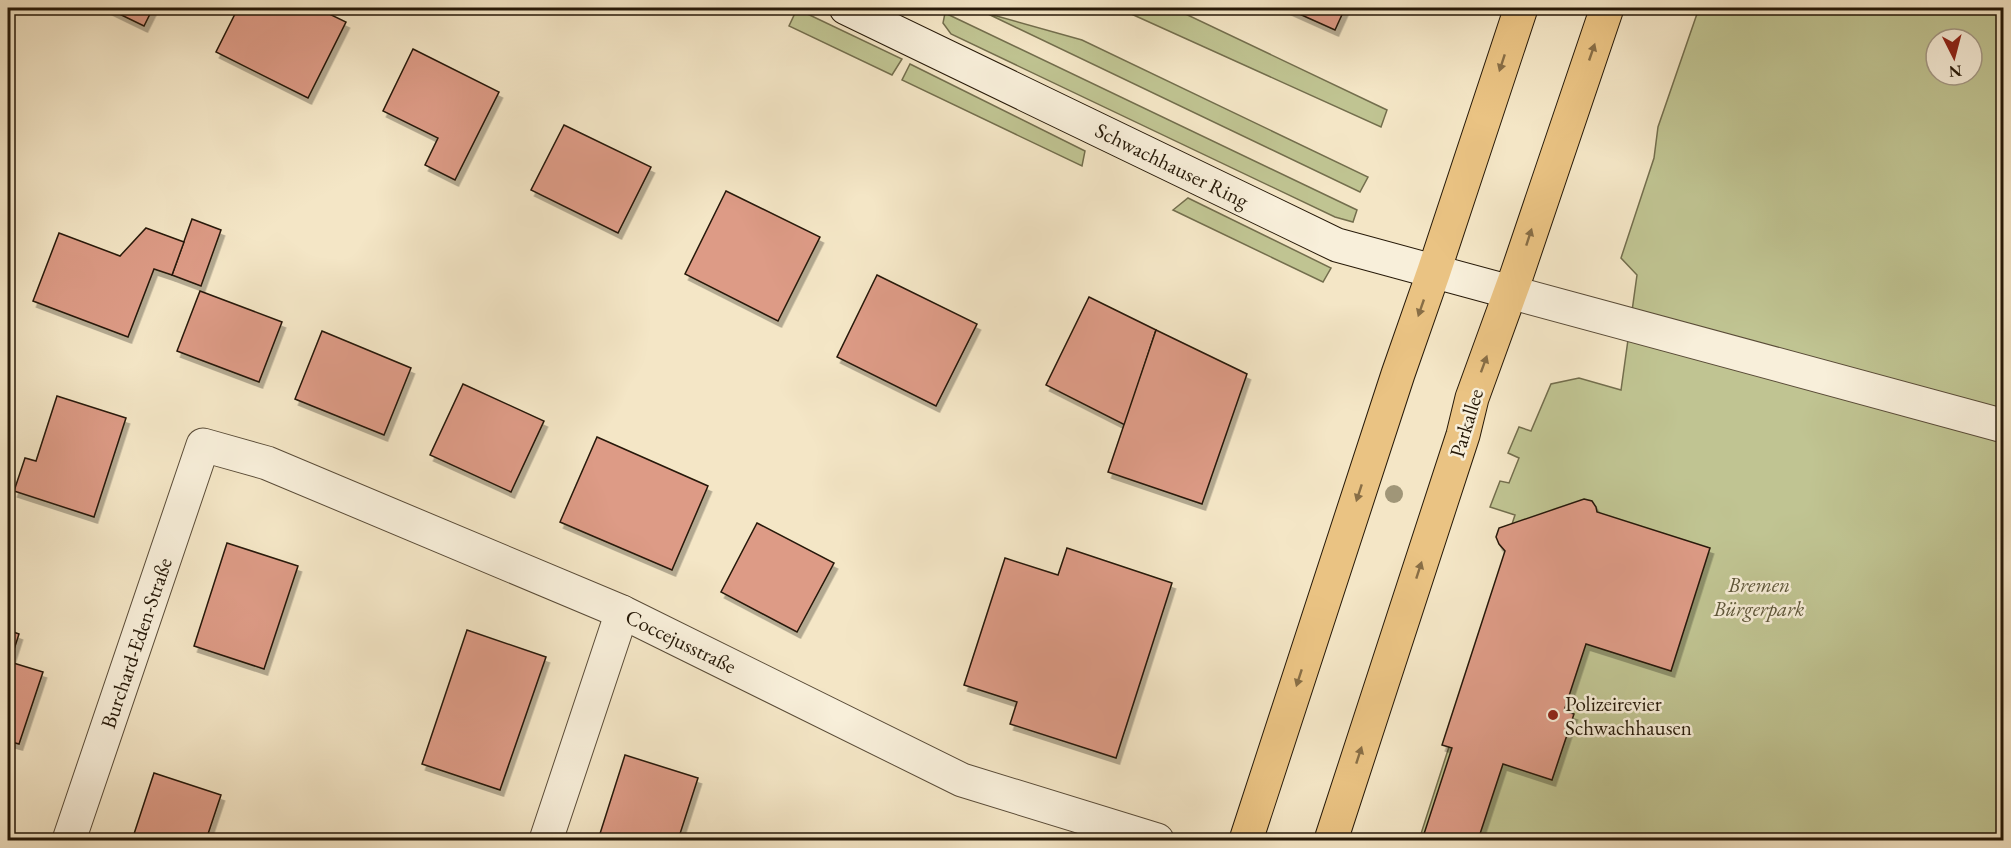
<svg xmlns="http://www.w3.org/2000/svg" width="2011" height="848" font-family="'EB Garamond',serif">
  <style>
    .green { fill: #c0c492; stroke: #736e4d; stroke-width: 1.5; fill-rule: evenodd }
    .building { fill: #dd9b86; stroke: #261908; stroke-width: 1.5; filter: url(#shadow) }
    .lines { fill: none; stroke-linecap: round; stroke-linejoin: round }
    .minor-casing { stroke: #5a4c38; stroke-width: 35 }
    .secondary-casing { stroke: #261908; stroke-width: 35 }
    .primary-casing { stroke: #261908; stroke-width: 35 }
    .minor { stroke: #f8efda; stroke-width: 33 }
    .secondary { stroke: #f8efda; stroke-width: 33 }
    .primary { stroke: #eac383; stroke-width: 33 }
    .tree { fill: #a09678 }
    .oneway { fill: #886e46 }
    .poi-dot { fill: #8f2418; stroke: #f8efda; stroke-width: 2 }
    .labels { text-anchor: middle; dominant-baseline: central; stroke-width: 5; stroke-linejoin: round; paint-order: stroke }
    .street-label { font-size: 21px; fill: #261908; stroke: #f8efda }
    .park-label { font-size: 21px; font-style: italic; fill: #5c5538; stroke: #f8efda }
    .poi-label { font-size: 21px; fill: #261908; stroke: #f8efda; text-anchor: start }
  </style>
  <defs>
    <filter id="shadow"><feDropShadow dx="3.5" dy="6" stdDeviation="0" flood-color="#0004"/></filter>
  </defs>
  <rect width="100%" height="100%" fill="#f4e6c6"/>
  <filter id="stains"><feTurbulence type="fractalNoise" baseFrequency=".00333" numOctaves="4"/><feColorMatrix values="0 0 0 0 .2 0 0 0 0 .09 0 0 0 0 .02 0 0 0 .5 -.17"/></filter>
  <radialGradient id="worn" r=".72"><stop offset=".6" stop-color="#630" stop-opacity="0"/><stop offset="1" stop-color="#630" stop-opacity=".3"/></radialGradient>
  <g class="green">
    <path d="M 1118,8 L 1173,8 L 1387,110 L 1381,127 Z"/>
    <path d="M 1699,8 L 2003,8 L 2003,840 L 1419,840 L 1514,545 L 1506,542 L 1515,515 L 1490,507 L 1500,481 L 1509,483 L 1519,458 L 1508,453 L 1519,427 L 1531,431 L 1551,384 L 1579,378 L 1621,390 L 1637,275 L 1621,258 L 1654,158 L 1658,127 ZM 1936,39 L 1972,39 L 1972,75 L 1936,75 Z"/>
    <path d="M 797,9 L 902,59 L 892,75 L 789,26 Z"/>
    <path d="M 945,13 L 1357,210 L 1353,222 L 1335,217 L 951,34 L 943,23 Z"/>
    <path d="M 986,13 L 1082,40 L 1368,177 L 1360,192 Z"/>
    <path d="M 910,64 L 1085,151 L 1082,166 L 902,80 Z"/>
    <path d="M 1188,198 L 1331,268 L 1323,282 L 1173,210 Z"/>
  </g>
  <g class="building">
    <path d="M 107,8 L 153,8 L 144,26 Z"/>
    <path d="M 238,8 L 317,8 L 346,22 L 308,98 L 216,52 Z"/>
    <path d="M 1286,8 L 1345,8 L 1335,30 Z"/>
    <path d="M 413,49 L 499,92 L 455,180 L 425,165 L 438,138 L 383,111 Z"/>
    <path d="M 564,125 L 651,167 L 618,233 L 531,190 Z"/>
    <path d="M 726,191 L 820,237 L 778,321 L 685,274 Z"/>
    <path d="M 192,219 L 221,230 L 201,286 L 172,275 Z"/>
    <path d="M 146,228 L 184,242 L 172,275 L 154,269 L 128,337 L 33,301 L 59,233 L 120,256 Z"/>
    <path d="M 877,275 L 977,324 L 936,406 L 837,357 Z"/>
    <path d="M 200,291 L 282,322 L 259,382 L 177,351 Z"/>
    <path d="M 1089,297 L 1156,330 L 1125,425 L 1046,385 Z"/>
    <path d="M 1156,330 L 1247,374 L 1202,504 L 1108,472 Z"/>
    <path d="M 322,331 L 411,368 L 384,435 L 295,399 Z"/>
    <path d="M 463,384 L 544,421 L 511,492 L 430,455 Z"/>
    <path d="M 57,396 L 126,418 L 94,517 L 14,491 L 25,458 L 36,461 Z"/>
    <path d="M 597,437 L 708,486 L 672,570 L 560,522 Z"/>
    <path d="M 1584,499 L 1592,501 L 1596,507 L 1597,512 L 1710,548 L 1671,671 L 1586,644 L 1564,711 L 1574,714 L 1552,780 L 1503,764 L 1478,840 L 1422,840 L 1452,748 L 1442,745 L 1505,551 L 1499,544 L 1496,537 L 1499,528 Z"/>
    <path d="M 757,523 L 834,563 L 797,632 L 721,592 Z"/>
    <path d="M 227,543 L 298,566 L 264,669 L 194,646 Z"/>
    <path d="M 1067,548 L 1172,583 L 1116,758 L 1010,724 L 1017,702 L 964,685 L 1005,558 L 1058,575 Z"/>
    <path d="M 8,630 L 19,634 L 10,662 L 43,672 L 19,744 L 8,741 Z"/>
    <path d="M 467,630 L 546,657 L 500,790 L 422,764 Z"/>
    <path d="M 625,755 L 698,778 L 678,840 L 598,840 Z"/>
    <path d="M 154,773 L 221,795 L 206,840 L 132,840 Z"/>
  </g>
  <g class="lines">
    <g class="minor-casing">
      <g id="minor">
        <path d="M 1510,292 L 2004,426"/>
        <path d="M 69,840 L 203,445 L 267,463 L 622,612 L 962,780 L 1157,840"/>
        <path d="M 546,840 L 622,612"/>
      </g>
    </g>
    <g class="secondary-casing">
      <path id="secondary" d="M 846,8 L 1337,245 L 1510,292"/>
    </g>
    <g class="primary-casing">
      <g id="primary">
        <path d="M 1246,840 L 1398,374 L 1434,271 L 1521,8"/>
        <path d="M 1331,840 L 1463,435 L 1472,398 L 1517,274 L 1607,8"/>
      </g>
    </g>
    <use href="#minor" class="minor"/>
    <use href="#secondary" class="secondary"/>
    <use href="#primary" class="primary"/>
  </g>
  <circle class="tree" cx="1394" cy="494" r="9"/>
  <defs><path id="oneway-solid" d="M-6-.8H1V-3.2L6.5 0L1 3.2V.8H-6Z" transform="scale(1.5)"/></defs>
  <g class="oneway">
    <use href="#oneway-solid" transform="translate(1592 52) rotate(-71)"/>
    <use href="#oneway-solid" transform="translate(1502 63) rotate(108)"/>
    <use href="#oneway-solid" transform="translate(1529 237) rotate(-72)"/>
    <use href="#oneway-solid" transform="translate(1421 308) rotate(109)"/>
    <use href="#oneway-solid" transform="translate(1484 364) rotate(-70)"/>
    <use href="#oneway-solid" transform="translate(1359 493) rotate(108)"/>
    <use href="#oneway-solid" transform="translate(1419 570) rotate(-72)"/>
    <use href="#oneway-solid" transform="translate(1299 678) rotate(108)"/>
    <use href="#oneway-solid" transform="translate(1359 755) rotate(-72)"/>
  </g>
  <circle class="poi-dot" cx="1553" cy="715" r="6"/>
  <g class="labels">
    <g class="street-label">
      <text transform="translate(1172 165) rotate(26)">Schwachhauser Ring</text>
      <text transform="translate(1466 423) rotate(-73)">Parkallee</text>
      <text transform="translate(681 641) rotate(26)">Coccejusstraße</text>
      <text transform="translate(136 643) rotate(-71)">Burchard-Eden-Straße</text>
    </g>
    <g class="park-label">
      <text x="1759" y="584">Bremen<tspan x="1759" dy="24">Bürgerpark</tspan></text>
    </g>
    <g class="poi-label">
      <text x="1565" y="703">Polizeirevier<tspan x="1565" dy="24">Schwachhausen</tspan></text>
    </g>
  </g>
  <rect width="2011" height="848" fill="none" stroke="#f4e6c6" stroke-width="30"/>
  <rect x="9" y="9" width="1993" height="830" fill="none" stroke="#261908" stroke-width="3"/>
  <rect x="15" y="15" width="1981" height="818" fill="none" stroke="#261908" stroke-width="1.5"/>
  <g transform="translate(1954 57) rotate(174)"><circle r="28" fill="#f8efda" stroke="#a49986" stroke-width="1.5"/>
  <path d="M0-4.5L10 22L0 15L-10 22Z" fill="#8f2418"/>
  <text y="-9" font-size="16" font-weight="bold" text-anchor="middle" fill="#261908">N</text>
  </g>
  <rect width="100%" height="100%" filter="url(#stains)"/>
  <rect width="100%" height="100%" fill="url(#worn)"/>
</svg>
